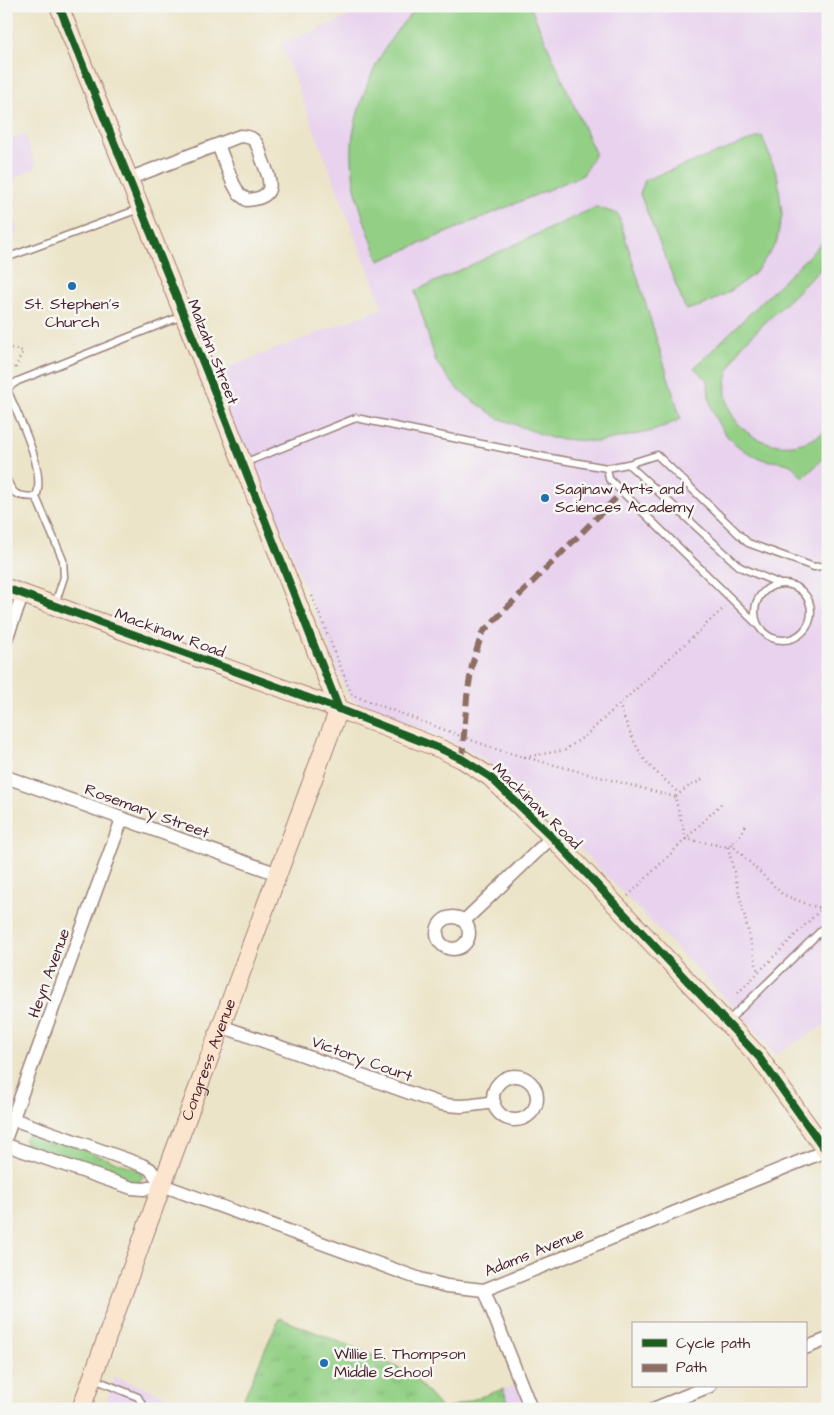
<svg xmlns="http://www.w3.org/2000/svg" width="834" height="1415" font-family="'Architects Daughter',sans-serif">
  <style>
    .built { fill: #e8d2ee }
    .grass { fill: url(#grass-tufts); stroke: #6e7858 }
    .pitch { fill: #93d085; stroke: #6e7858 }
    .lines { fill: none; stroke-linecap: round; stroke-linejoin: round }
    .lane-casing { stroke: #9b827a; stroke-width: 9 }
    .street-casing { stroke: #9b827a; stroke-width: 15 }
    .secondary-casing { stroke: #9b827a; stroke-width: 20 }
    .path { stroke: #9b827a; stroke-width: 2.5; stroke-dasharray: 1 4; stroke-linecap: butt }
    .lane { stroke: #fff; stroke-width: 6 }
    .street { stroke: #fff; stroke-width: 12 }
    .secondary { stroke: #fce5cf; stroke-width: 18 }
    .quiet { stroke: #8d6e63; stroke-width: 6; stroke-dasharray: 12 6; stroke-linecap: butt }
    .cycleway-casing { stroke: #f6f6f2; stroke-width: 11 }
    .cycleway { stroke: #1b5e20; stroke-width: 8 }
    .poi-dot { fill: #1f6fb2; stroke: #f6f6f2; stroke-width: 2 }
    .labels { text-anchor: middle; dominant-baseline: central; stroke-width: 5; stroke-linejoin: round; paint-order: stroke }
    .poi-label { font-size: 16px; fill: #4a1f2b; stroke: #f6f6f2; text-anchor: start }
    .street-label { font-size: 16px; fill: #4a1f2b; stroke: #f6f6f2 }
  </style>
  <defs>
    <pattern id="grass-tufts" width="24" height="20" patternUnits="userSpaceOnUse" patternTransform="scale(1.25)"><rect width="24" height="20" fill="#93d085"/><path d="M3 7l-1-3M5 7V3M7 7l1-3M15 17l-1-3M17 17v-4M19 17l1-3" fill="none" stroke="#80b273"/></pattern>
  </defs>
  <rect width="100%" height="100%" fill="#f6f6f2"/>
  <filter id="ink" filterUnits="userSpaceOnUse"><feTurbulence type="fractalNoise" baseFrequency=".02" numOctaves="2"/><feDisplacementMap in="SourceGraphic" scale="10" xChannelSelector="R" yChannelSelector="G"/><feConvolveMatrix kernelMatrix="1 2 1 2 8 2 1 2 1" color-interpolation-filters="sRGB"/></filter>
  <filter id="wash" filterUnits="userSpaceOnUse"><feTurbulence type="fractalNoise" baseFrequency=".0096" numOctaves="4" result="noise"/><feDisplacementMap in="SourceGraphic" scale="20" xChannelSelector="R" yChannelSelector="G"/><feGaussianBlur stdDeviation="1.12" result="paint"/><feColorMatrix in="noise" values="0 0 0 0 0 0 0 0 0 0 0 0 0 0 0 0 0 1.4 0 .05"/><feComposite in="paint" operator="in"/></filter>
  <g filter="url(#wash)">
    <rect width="100%" height="100%" fill="#ece4c8"/>
    <g class="built">
      <path d="M 375,6 L 828,6 L 828,1023 L 775,1055 L 751,1025 L 560,828 L 497,768 L 470,750 L 349,698 L 283,532 L 242,463 L 208,375 L 383,308 L 281,44 Z"/>
      <path d="M 25,134 L 36,168 L 6,182 L 6,141 Z"/>
      <path d="M 6,198 L 19,233 L 6,239 Z"/>
      <path d="M 115,1377 L 203,1409 L 104,1409 Z"/>
      <path d="M 517,1385 L 527,1409 L 446,1409 Z"/>
    </g>
    <g class="grass">
      <path d="M 30,1133 L 38,1134 L 139,1170 L 143,1177 L 139,1182 L 133,1183 L 28,1147 L 24,1139 Z"/>
      <path d="M 279,1318 L 370,1354 L 412,1375 L 442,1409 L 239,1409 Z"/>
      <path d="M 503,1389 L 511,1409 L 446,1409 Z"/>
    </g>
    <g class="pitch">
      <path d="M 420,6 L 530,6 L 595,153 L 583,175 L 379,261 C 370,235 358,208 354,181 C 352,167 351,149 353,135 C 360,92 385,35 420,6 Z"/>
      <path d="M 762,136 L 778,178 L 782,215 L 776,244 L 755,273 L 729,292 L 704,305 L 686,310 L 640,194 L 645,180 Z"/>
      <path d="M 596,207 L 618,214 L 681,419 L 653,431 L 598,442 L 551,438 L 498,418 L 458,390 L 436,362 L 415,291 Z"/>
      <path d="M 828,237 L 828,262 L 742,345 C 737,354 731,363 728,373 C 712,432 786,469 828,428 L 828,454 L 803,478 C 799,474 796,469 792,466 C 785,461 771,462 762,459 C 726,445 708,419 708,380 L 694,368 Z"/>
    </g>
  </g>
  <g filter="url(#ink)">
    <g class="lines">
      <g class="lane-casing">
        <g id="lane">
          <path d="M 6,258 L 139,209"/>
          <path d="M 6,387 C 17,414 47,470 36,497 L 63,560 L 64,577 L 55,604"/>
          <path d="M 6,389 L 18,381 L 182,316"/>
          <path d="M 244,463 L 356,418 L 545,457 L 607,468 L 628,464 L 657,455 L 748,543 L 814,567 L 828,565"/>
          <path d="M 628,464 L 740,567 L 780,584"/>
          <path d="M 607,468 L 609,479 L 758,625"/>
          <path d="M 6,478 C 14,497 17,496 36,497"/>
          <circle cx="783" cy="612" r="28"/>
          <path d="M 728,1021 L 828,924"/>
          <path d="M 94,1379 L 138,1397 L 145,1409"/>
        </g>
      </g>
      <g class="street-casing">
        <g id="street">
          <path d="M 128,179 L 240,136 C 243,136 248,137 251,138 C 258,142 260,152 262,159 C 271,181 278,198 247,200 L 239,194 L 233,183 L 218,145"/>
          <path d="M 6,639 L 23,594"/>
          <path d="M 6,777 L 278,874"/>
          <circle cx="453" cy="933" r="16"/>
          <path d="M 464,921 L 552,837"/>
          <path d="M 221,1026 L 441,1104 C 460,1108 475,1105 494,1102"/>
          <circle cx="515" cy="1098" r="22"/>
          <path d="M 7,1117 L 142,1165 L 150,1169 L 162,1185"/>
          <path d="M 6,1137 L 122,819"/>
          <path d="M 6,1145 L 132,1188 L 144,1189 L 162,1185"/>
          <path d="M 162,1185 L 420,1279 L 447,1286 L 484,1290 L 828,1150"/>
          <path d="M 484,1290 L 531,1409"/>
          <path d="M 805,1348 L 828,1339"/>
          <path d="M 653,1409 L 710,1386"/>
        </g>
      </g>
      <g class="secondary-casing">
        <g id="secondary">
          <path d="M 59,6 L 208,375 L 339,709"/>
          <path d="M 6,588 L 339,709 L 441,749 L 462,759 L 490,777 L 552,837 L 759,1057 L 828,1154"/>
          <path id="s1" d="M 81,1409 L 162,1185 L 339,709"/>
        </g>
      </g>
      <g class="path">
        <path d="M 6,347 L 23,351 L 14,371"/>
        <path d="M 312,596 L 352,695 L 498,750 L 675,797"/>
        <path d="M 822,613 L 828,611"/>
        <path d="M 619,704 C 627,725 634,746 648,764 C 658,775 670,783 679,794"/>
        <path d="M 525,757 L 565,750 L 585,736 L 725,607"/>
        <path d="M 702,780 L 689,786 L 675,797 L 686,839 L 728,847 L 739,837 L 746,825"/>
        <path d="M 731,844 L 782,894 L 809,905 L 821,908"/>
        <path d="M 728,847 L 758,972"/>
        <path d="M 628,896 L 723,802"/>
        <path d="M 738,993 L 828,902"/>
      </g>
      <use href="#lane" class="lane"/>
      <use href="#street" class="street"/>
      <use href="#secondary" class="secondary"/>
      <path class="quiet" d="M 462,759 L 467,697 L 472,665 L 482,633 L 618,496"/>
      <g class="cycleway-casing">
        <g id="cycleway">
          <path d="M 59,6 L 208,375 L 339,709"/>
          <path d="M 6,588 L 339,709 L 441,749 L 462,759 L 490,777 L 552,837 L 759,1057 L 828,1154"/>
        </g>
      </g>
      <use href="#cycleway" class="cycleway"/>
    </g>
  </g>
  <g class="poi-dot">
    <circle cx="72" cy="286" r="5"/>
    <circle cx="545" cy="498" r="5"/>
    <circle cx="324" cy="1363" r="5"/>
  </g>
  <g class="labels">
    <g class="poi-label">
      <text x="72" y="304" text-anchor="middle">St. Stephen's<tspan x="72" dy="18">Church</tspan></text>
      <text x="555" y="489">Saginaw Arts and<tspan x="555" dy="18">Sciences Academy</tspan></text>
      <text x="334" y="1354">Willie E. Thompson<tspan x="334" dy="18">Middle School</tspan></text>
    </g>
    <g class="street-label">
      <text transform="translate(213 352) rotate(68)">Malzahn Street</text>
      <text transform="translate(170 633) rotate(20)">Mackinaw Road</text>
      <text transform="translate(537 806) rotate(44)">Mackinaw Road</text>
      <text transform="translate(147 811) rotate(20)">Rosemary Street</text>
      <text transform="translate(49 973) rotate(-70)">Heyn Avenue</text>
      <text stroke="none"><textPath href="#s1" startOffset="372">Congress Avenue</textPath></text>
      <text transform="translate(362 1059) rotate(20)">Victory Court</text>
      <text transform="translate(534 1252) rotate(-22)">Adams Avenue</text>
    </g>
  </g>
  <rect width="834" height="1415" fill="none" stroke="#f6f6f2" stroke-width="25"/>
  <rect x="632" y="1322" width="175" height="65" fill="#f6f6f2" stroke="#b1a0a2"/>
  <rect x="642" y="1339" width="25" height="8" fill="#1b5e20" stroke="#b1a0a2"/>
  <text x="676" y="1348" font-size="15" fill="#4a1f2b">Cycle path</text>
  <rect x="642" y="1364" width="25" height="8" fill="#8d6e63" stroke="#b1a0a2"/>
  <text x="676" y="1372" font-size="15" fill="#4a1f2b">Path</text>
</svg>
